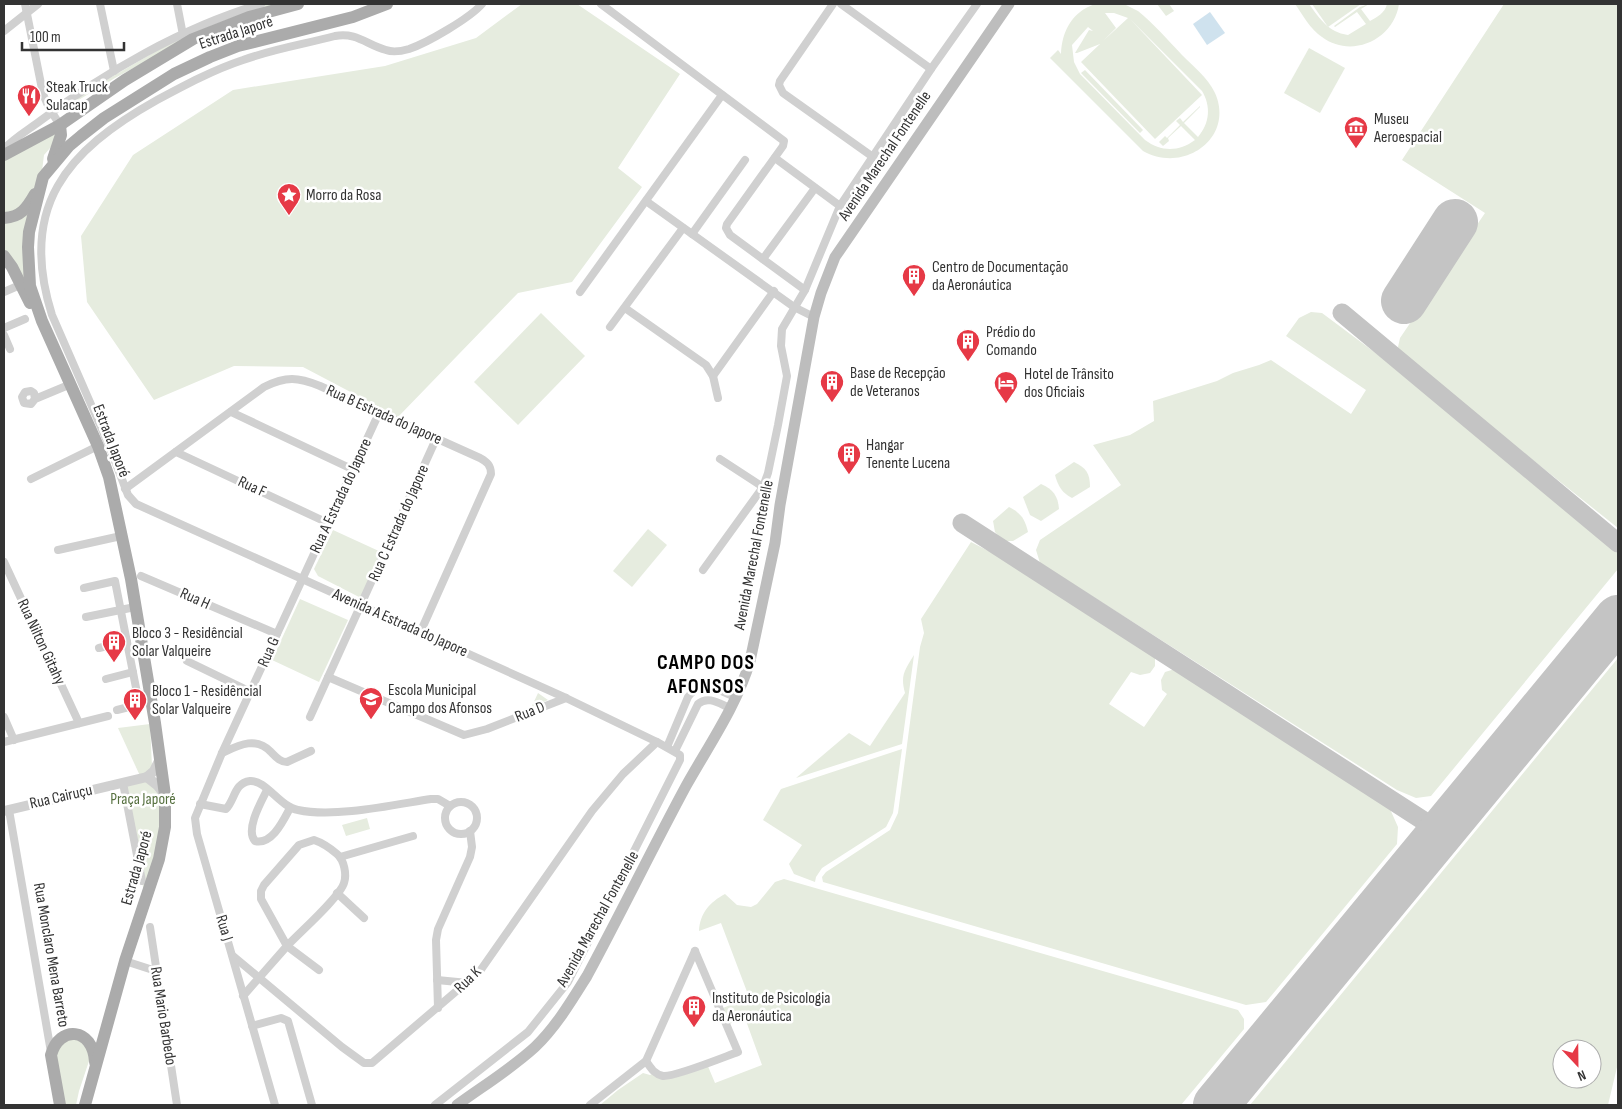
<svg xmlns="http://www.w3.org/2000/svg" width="1622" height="1109" font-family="'Sofia Sans Condensed',sans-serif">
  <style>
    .green { fill: #e6ecdf; fill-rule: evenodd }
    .water { fill: #cfe2ee }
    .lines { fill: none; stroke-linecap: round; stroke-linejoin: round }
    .taxiway { stroke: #c4c4c4; stroke-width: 19 }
    .runway { stroke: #c4c4c4; stroke-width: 46 }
    .minor { stroke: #d0d0d0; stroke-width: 8 }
    .tertiary { stroke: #d0d0d0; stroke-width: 10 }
    .secondary { stroke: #bdbdbd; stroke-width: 11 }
    .primary { stroke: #ababab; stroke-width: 12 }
    .labels { text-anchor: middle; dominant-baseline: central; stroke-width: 5; stroke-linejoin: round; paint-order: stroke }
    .street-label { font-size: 16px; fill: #333; stroke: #fff }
    .poi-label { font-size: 16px; fill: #333; stroke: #fff; text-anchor: start }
    .park-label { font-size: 16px; fill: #56703f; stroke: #fff }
    .district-label { font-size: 21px; font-weight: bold; letter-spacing: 1px; fill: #000; stroke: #fff }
  </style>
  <rect width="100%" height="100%" fill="#fff"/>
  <g class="green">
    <path d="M 267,4 L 291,4 L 161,53 L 115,78 L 62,110 L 60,107 L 158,50 L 213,23 Z"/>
    <path d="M 522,4 L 577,4 L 680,74 L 618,168 L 642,187 L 572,282 L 518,293 L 398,417 L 303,367 L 234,366 L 154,400 L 87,302 L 81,236 L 133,155 L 233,90 L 385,66 L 476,38 Z"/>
    <path d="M 1095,4 L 1124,4 L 1138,11 C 1154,24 1168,40 1182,55 C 1193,66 1208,78 1215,93 C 1235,138 1184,174 1143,151 L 1050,58 L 1058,50 L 1061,54 C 1062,31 1072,12 1095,4 ZM 1105,13 L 1114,13 L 1128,18 L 1103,41 L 1116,28 ZM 1130,19 L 1202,91 C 1211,106 1210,123 1198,137 L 1184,123 L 1200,107 L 1200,106 L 1183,122 L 1180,118 L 1176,121 L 1180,125 L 1167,138 L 1165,136 L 1159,142 L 1163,146 L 1169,141 L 1168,138 L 1181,126 L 1195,140 C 1179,152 1161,152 1145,140 L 1080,74 L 1074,62 L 1072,45 L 1088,27 L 1093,31 L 1089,30 L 1075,53 L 1077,53 L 1100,44 L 1081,62 L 1155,139 L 1202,95 Z"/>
    <path d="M 1157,4 L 1169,4 L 1174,11 L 1166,16 Z"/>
    <path d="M 1295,4 L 1309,4 C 1320,19 1328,32 1348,35 L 1366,24 L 1357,12 L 1335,27 L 1334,26 L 1360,7 L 1369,4 L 1361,9 L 1370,21 C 1377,17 1385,13 1387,4 L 1399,4 C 1394,40 1351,59 1322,37 C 1310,29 1303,15 1295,4 Z"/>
    <path d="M 1312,4 L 1361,4 L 1328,27 Z"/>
    <path d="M 1504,4 L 1618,4 L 1618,528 L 1400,354 L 1398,347 L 1400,338 L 1485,213 L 1402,160 Z"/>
    <path d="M 1309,48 L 1345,68 L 1320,113 L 1284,93 Z"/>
    <path d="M 1085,70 L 1143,130 L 1140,133 L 1081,73 Z"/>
    <path d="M 56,133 L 51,147 L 44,155 L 27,291 L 4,261 L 4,159 Z"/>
    <path d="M 1311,312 L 1322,313 L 1385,360 L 1616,548 L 1618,555 L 1618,569 L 1431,796 L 1416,798 L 1397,790 L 1040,563 L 1036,550 L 1040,540 L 1121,485 L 1093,445 L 1130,435 L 1154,421 L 1153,401 L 1217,381 L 1233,373 L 1259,365 L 1271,360 L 1351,414 L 1366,390 L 1286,336 L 1299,318 Z"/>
    <path d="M 541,313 L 585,356 L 518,425 L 474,382 Z"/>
    <path d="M 1074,462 C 1086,468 1090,473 1090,487 L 1072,498 C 1062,493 1058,486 1055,475 Z"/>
    <path d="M 1041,484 C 1053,489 1058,496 1059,509 L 1041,521 L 1030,515 L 1023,497 Z"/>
    <path d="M 1009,507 C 1021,513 1025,519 1028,532 L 1013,541 L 1003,541 L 995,532 L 993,521 Z"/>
    <path d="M 648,529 L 667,545 L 632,587 L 613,571 Z"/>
    <path d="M 333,530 L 381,552 L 361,598 L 318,576 L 314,569 Z"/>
    <path d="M 971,542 L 1008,561 L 1155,656 L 1155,666 L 1150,673 L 1140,675 L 1131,672 L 1109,704 L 1144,727 L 1167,694 L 1162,690 L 1161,680 L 1165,672 L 1175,669 L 1390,809 L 1398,827 L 1397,844 L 1266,1002 L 1246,1005 L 823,882 L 822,877 L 826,872 L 890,830 L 898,813 L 920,647 L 924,633 L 921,619 Z"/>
    <path d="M 300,599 L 348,620 L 319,682 L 272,660 Z"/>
    <path d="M 914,655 L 902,744 L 796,778 L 849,733 L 870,746 L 905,693 C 900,675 905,670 914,655 Z"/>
    <path d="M 1618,658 L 1618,1063 L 1608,1105 L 1250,1105 ZM 1562,1049 L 1592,1049 L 1592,1079 L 1562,1079 Z"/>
    <path d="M 538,693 L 548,700 L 531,708 Z"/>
    <path d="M 150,724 L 152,766 L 159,793 L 159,825 L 158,859 L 144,892 L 123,783 L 141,778 L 118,728 Z"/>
    <path d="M 902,749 L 893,813 L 886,827 L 822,868 L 816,877 L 815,882 L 794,874 L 789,864 L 802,845 L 763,820 L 781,789 Z"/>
    <path d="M 367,818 L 370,829 L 346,836 L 342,825 Z"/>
    <path d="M 784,879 L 1238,1010 L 1244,1019 L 1244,1029 L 1181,1105 L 600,1105 L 618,1090 L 643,1073 L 650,1075 L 652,1074 L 663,1079 L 707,1064 L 715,1083 L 762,1065 L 745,1018 L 729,1024 L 723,1008 L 749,997 L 721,923 L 699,931 C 700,913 710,902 725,894 L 737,905 L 751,907 L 757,904 L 775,882 Z"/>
    <path d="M 68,1039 L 84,1041 L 90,1058 L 79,1091 L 76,1105 L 65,1105 L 56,1055 L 57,1049 Z"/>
  </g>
  <path class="water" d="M 1210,12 L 1225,33 L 1207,45 L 1193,24 Z"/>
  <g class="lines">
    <g class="taxiway">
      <path d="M 1342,313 L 1618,543"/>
      <path d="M 962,523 L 1441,832"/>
    </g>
    <g class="runway">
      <path d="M 1404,301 L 1455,222"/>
      <path d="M 1216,1105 L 1618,618"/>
    </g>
    <g class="minor">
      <path d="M 25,4 L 43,94 L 49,108 L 60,125"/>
      <path d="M 100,4 L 114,71"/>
      <path d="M 177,4 L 183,35"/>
      <path d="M 601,4 L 784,141 L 783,146 L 727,224 L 726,228 L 730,235 L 805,290"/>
      <path d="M 833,4 L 780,81 L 779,85 L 783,93 L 873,157"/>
      <path d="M 841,4 L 931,69"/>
      <path d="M 4,31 L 38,4"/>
      <path d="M 4,149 C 14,138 28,130 40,121 C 105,72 183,27 261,4"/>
      <path d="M 775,158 L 840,206"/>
      <path d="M 646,201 L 794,307 L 814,317"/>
      <path d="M 692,234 L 745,160"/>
      <path d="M 763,259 L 815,188"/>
      <path d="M 4,292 L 20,285"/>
      <path d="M 580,292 L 722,95"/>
      <path d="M 625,308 L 706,365 L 713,376 L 718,398"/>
      <path d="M 610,327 L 683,228"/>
      <path d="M 4,328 L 25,319"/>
      <path d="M 4,335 L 10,349"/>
      <path d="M 713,376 L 774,291"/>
      <path d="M 35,399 L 34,393 L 31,391 L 25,392 L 22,397 L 24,403 L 31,404 L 35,399 L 71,384"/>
      <path d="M 231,412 L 354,470"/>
      <path d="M 176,452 L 328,523"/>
      <path d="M 720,459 L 763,487"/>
      <path d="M 31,479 L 98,446"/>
      <path d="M 125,489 L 264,387 C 286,376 298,377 320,386 L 480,458 C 487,462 491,465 491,474 L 420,633"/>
      <path d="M 58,550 L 121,536"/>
      <path d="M 4,562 L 79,723"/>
      <path d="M 703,570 L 763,487 L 768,473 L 778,425 L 787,376 L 781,346 L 782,329 L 805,290 L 840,206 L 931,69 L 977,4"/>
      <path d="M 141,576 L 277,634"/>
      <path d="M 84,588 L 115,581 L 139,703 L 137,705 L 117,710"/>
      <path d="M 86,617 L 135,607"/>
      <path d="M 99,648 L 127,641"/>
      <path d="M 187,661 L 251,692"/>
      <path d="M 328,677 L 464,735 L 487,729 L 566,698"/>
      <path d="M 106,679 L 133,672"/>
      <path d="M 4,717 L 14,740"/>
      <path d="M 310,717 L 436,439"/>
      <path d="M 4,742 L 108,716"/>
      <path d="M 667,747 L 688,697 C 702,678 718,690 735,697"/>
      <path d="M 675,751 L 698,704 C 708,695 720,704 730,708"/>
      <path d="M 222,753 C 239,745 256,736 271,752 C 276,757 280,762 287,762 L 311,751"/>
      <path d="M 123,783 L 142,881"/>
      <path d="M 267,790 C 261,802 245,830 255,841 C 272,845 283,821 290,808"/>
      <circle cx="461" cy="818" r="16"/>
      <path d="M 200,804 L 226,809 C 235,800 234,783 250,781 C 266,780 280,807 298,810 C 334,818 393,805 431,799 L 438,799 L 450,806"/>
      <path d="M 9,810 L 51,1052"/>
      <path d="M 314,840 C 323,843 330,848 337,854 C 344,860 347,874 344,883 C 340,897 299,933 287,946 L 261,899 L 261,891 L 264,885 L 299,845 Z"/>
      <path d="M 340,857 L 413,836"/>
      <path d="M 337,893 L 364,918"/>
      <path d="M 150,927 L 177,1105"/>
      <path d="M 233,956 L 342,1047 L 364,1063 L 372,1063 L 480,971 L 592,811 L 623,774 L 657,742"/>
      <path d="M 125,961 L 156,971"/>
      <path d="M 437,980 L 468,983"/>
      <path d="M 243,996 L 287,946 L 319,970"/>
      <path d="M 438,1008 L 436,940 L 438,929 L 470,857 L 472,847 L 470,831"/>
      <path d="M 252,1026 L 281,1018 L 288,1021 L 312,1105"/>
      <path d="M 646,1061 C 651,1068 654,1074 663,1076 C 675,1077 724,1057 738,1052 L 695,951"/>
      <path d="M 275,1105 L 197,834 L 195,818 L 222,753 L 379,413"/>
      <path d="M 435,1105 L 528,1032 L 568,982 L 680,760 L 680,755 L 657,742 L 566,698 L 136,504 L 128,495 L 110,448 L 52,315 C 18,207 66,151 157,100 C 185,85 213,70 243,60 C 273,49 305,44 335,36 C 357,32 367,45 386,50 C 394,53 402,51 409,49 C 427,43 470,18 482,4"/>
      <path d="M 590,1105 L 646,1061 L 695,951"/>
    </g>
    <g class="tertiary">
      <path d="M 147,777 L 157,785 L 165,795"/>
      <path d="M 4,811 L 147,777 L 154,771 L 160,759"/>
    </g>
    <path class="secondary" d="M 457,1105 C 483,1086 511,1069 535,1047 C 556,1027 572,1000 587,976 C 621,913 652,849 686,786 C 709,745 737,705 750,661 L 775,543 L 780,505 L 814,317 L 821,293 L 835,257 L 1009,4"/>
    <g class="primary">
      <path d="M 4,155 L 60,125 L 125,80 L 193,39 L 249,17 L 298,4"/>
      <path d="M 53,159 L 61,135 L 60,125"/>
      <path d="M 4,218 C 21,217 27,208 35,194"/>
      <path d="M 4,256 L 12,267 L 30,303"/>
      <path d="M 60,1105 L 51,1055 C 59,1025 93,1027 95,1062"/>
      <path d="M 85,1105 L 125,961 L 159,859 L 165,827 L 165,795 L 155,723 L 131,579 L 109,477 L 98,446 L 42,321 L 30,286 L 28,247 L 29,232 L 43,177 L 69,146 L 81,136 L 104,118 L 174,74 L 210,57 L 238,46 L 353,17 L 387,4"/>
    </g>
  </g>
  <defs>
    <g id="restaurant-pin" transform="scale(1.25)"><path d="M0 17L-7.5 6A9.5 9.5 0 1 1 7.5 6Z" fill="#e63946" stroke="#fff"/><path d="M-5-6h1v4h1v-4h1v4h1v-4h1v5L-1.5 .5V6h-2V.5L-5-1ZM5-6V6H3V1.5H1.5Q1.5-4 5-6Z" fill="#fff"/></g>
    <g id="museum-pin" transform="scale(1.25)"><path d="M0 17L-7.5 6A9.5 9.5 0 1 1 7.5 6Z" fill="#e63946" stroke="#fff"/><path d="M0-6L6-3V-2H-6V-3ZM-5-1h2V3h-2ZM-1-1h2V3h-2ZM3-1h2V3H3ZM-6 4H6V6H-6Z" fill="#fff"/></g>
    <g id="sight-pin" transform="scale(1.25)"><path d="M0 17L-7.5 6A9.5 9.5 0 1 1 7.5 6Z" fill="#e63946" stroke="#fff"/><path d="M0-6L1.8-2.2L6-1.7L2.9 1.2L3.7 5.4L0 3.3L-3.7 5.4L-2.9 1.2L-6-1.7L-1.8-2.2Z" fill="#fff"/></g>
    <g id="building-pin" transform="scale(1.25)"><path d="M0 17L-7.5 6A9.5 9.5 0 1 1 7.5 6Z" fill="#e63946" stroke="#fff"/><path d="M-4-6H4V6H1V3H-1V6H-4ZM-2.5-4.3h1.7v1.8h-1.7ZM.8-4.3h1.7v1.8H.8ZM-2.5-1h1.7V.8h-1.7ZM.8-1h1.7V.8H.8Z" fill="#fff"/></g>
    <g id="hotel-pin" transform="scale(1.25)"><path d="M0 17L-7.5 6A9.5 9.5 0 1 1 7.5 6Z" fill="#e63946" stroke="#fff"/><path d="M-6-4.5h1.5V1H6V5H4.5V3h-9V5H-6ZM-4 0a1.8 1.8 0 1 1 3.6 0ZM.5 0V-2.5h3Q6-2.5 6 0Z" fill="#fff"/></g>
    <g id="school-pin" transform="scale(1.25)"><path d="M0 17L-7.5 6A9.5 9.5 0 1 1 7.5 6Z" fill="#e63946" stroke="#fff"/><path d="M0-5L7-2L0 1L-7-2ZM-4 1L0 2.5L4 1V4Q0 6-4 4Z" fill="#fff"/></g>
  </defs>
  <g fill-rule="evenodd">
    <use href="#restaurant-pin" x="29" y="96"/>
    <use href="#museum-pin" x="1356" y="128"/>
    <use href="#sight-pin" x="289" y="195"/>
    <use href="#building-pin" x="914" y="276"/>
    <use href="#building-pin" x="968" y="341"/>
    <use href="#building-pin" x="832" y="382"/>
    <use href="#hotel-pin" x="1006" y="383"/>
    <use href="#building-pin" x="849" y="454"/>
    <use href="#building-pin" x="114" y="642"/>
    <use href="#school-pin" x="371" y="699"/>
    <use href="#building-pin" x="135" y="700"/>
    <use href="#building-pin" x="694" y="1007"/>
  </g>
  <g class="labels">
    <g class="street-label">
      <text transform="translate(236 33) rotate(-18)">Estrada Japoré</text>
      <text transform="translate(885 156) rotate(-56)">Avenida Marechal Fontenelle</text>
      <text transform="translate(384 415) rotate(24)">Rua B Estrada do Japore</text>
      <text transform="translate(111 441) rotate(69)">Estrada Japoré</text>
      <text transform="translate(252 487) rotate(25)">Rua F</text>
      <text transform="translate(341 496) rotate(-65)">Rua A Estrada do Japore</text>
      <text transform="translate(399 523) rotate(-66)">Rua C Estrada do Japore</text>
      <text transform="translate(754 555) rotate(-79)">Avenida Marechal Fontenelle</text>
      <text transform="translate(195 599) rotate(24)">Rua H</text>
      <text transform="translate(400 623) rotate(24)">Avenida A Estrada do Japore</text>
      <text transform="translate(41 642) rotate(65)">Rua Nilton Gitahy</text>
      <text transform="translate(269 652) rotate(-66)">Rua G</text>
      <text transform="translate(530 712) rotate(-22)">Rua D</text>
      <text transform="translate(61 797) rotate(-13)">Rua Cairuçu</text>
      <text transform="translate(137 868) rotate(-74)">Estrada Japoré</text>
      <text transform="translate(598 919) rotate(-61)">Avenida Marechal Fontenelle</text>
      <text transform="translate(224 928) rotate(73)">Rua J</text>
      <text transform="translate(51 955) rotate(80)">Rua Monclaro Mena Barreto</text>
      <text transform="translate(468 980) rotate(-44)">Rua K</text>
      <text transform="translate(163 1016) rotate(81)">Rua Mario Barbedo</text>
    </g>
    <g class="poi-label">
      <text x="46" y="87">Steak Truck<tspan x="46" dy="18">Sulacap</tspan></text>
      <text x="1374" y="119">Museu<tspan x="1374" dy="18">Aeroespacial</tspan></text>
      <text x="306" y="195">Morro da Rosa</text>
      <text x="932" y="267">Centro de Documentação<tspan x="932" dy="18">da Aeronáutica</tspan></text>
      <text x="986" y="332">Prédio do<tspan x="986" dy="18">Comando</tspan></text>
      <text x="850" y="373">Base de Recepção<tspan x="850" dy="18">de Veteranos</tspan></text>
      <text x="1024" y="374">Hotel de Trânsito<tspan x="1024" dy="18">dos Oficiais</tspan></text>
      <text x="866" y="445">Hangar<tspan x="866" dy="18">Tenente Lucena</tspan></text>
      <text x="132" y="633">Bloco 3 - Residêncial<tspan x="132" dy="18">Solar Valqueire</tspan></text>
      <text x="388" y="690">Escola Municipal<tspan x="388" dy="18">Campo dos Afonsos</tspan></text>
      <text x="152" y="691">Bloco 1 - Residêncial<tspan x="152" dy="18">Solar Valqueire</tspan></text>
      <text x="712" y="998">Instituto de Psicologia<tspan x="712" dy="18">da Aeronáutica</tspan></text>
    </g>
    <g class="park-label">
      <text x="143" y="799">Praça Japoré</text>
    </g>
    <g class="district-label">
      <text x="706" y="662">CAMPO DOS<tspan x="706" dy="24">AFONSOS</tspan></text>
    </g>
  </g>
  <rect width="1622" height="1109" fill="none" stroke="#333333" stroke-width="10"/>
  <g transform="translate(1577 1064) rotate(158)"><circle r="24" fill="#ffffff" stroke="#adadad"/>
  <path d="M0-4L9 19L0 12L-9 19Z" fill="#e63946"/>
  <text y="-8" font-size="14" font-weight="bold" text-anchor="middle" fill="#333333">N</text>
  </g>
  <path d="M22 42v8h102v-8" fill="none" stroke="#333333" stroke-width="2.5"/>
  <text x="30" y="42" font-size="15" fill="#333333" stroke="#ffffff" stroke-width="4" paint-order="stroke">100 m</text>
</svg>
